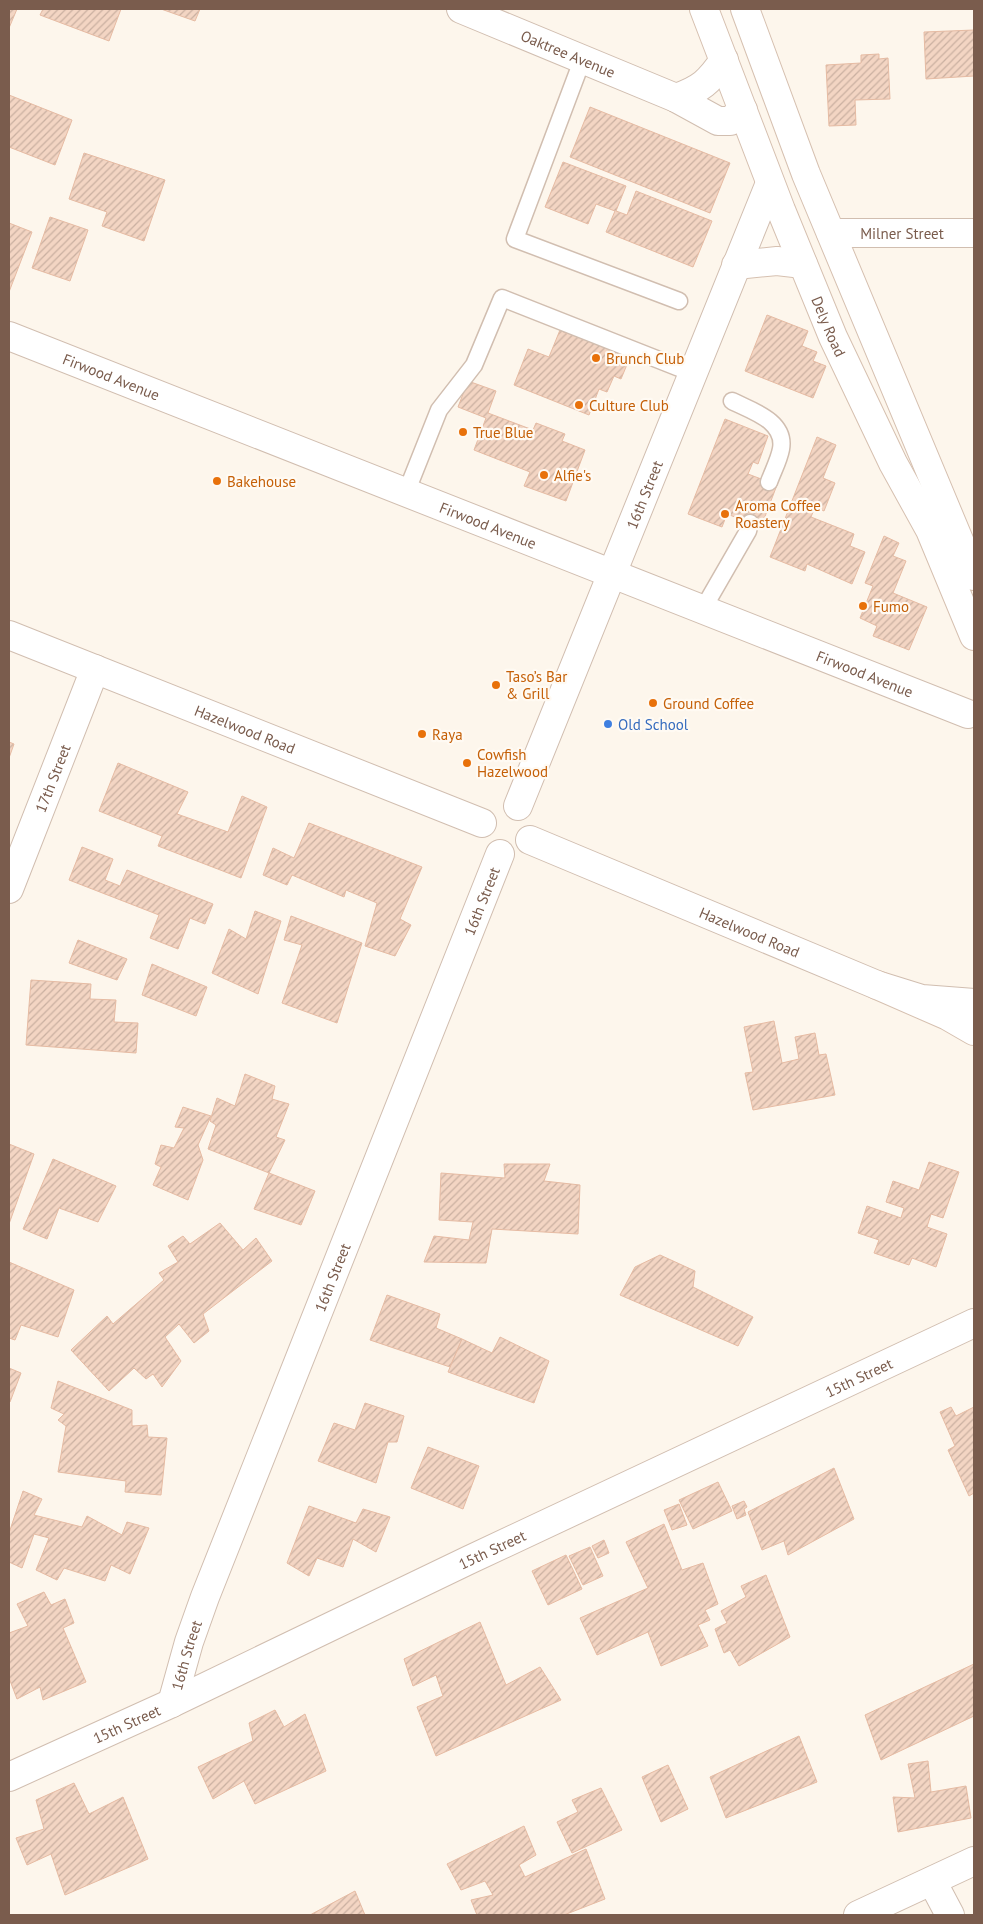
<svg xmlns="http://www.w3.org/2000/svg" width="983" height="1924" font-family="'PT Sans',sans-serif">
  <style>
    .building { fill: url(#building-hatch); stroke: #e6bba3 }
    .lines { fill: none; stroke-linecap: round; stroke-linejoin: round }
    .service-casing { stroke: #d1beb0; stroke-width: 19 }
    .minor-casing { stroke: #d1beb0; stroke-width: 30 }
    .secondary-casing { stroke: #d6c0b0; stroke-width: 30 }
    .service { stroke: #fff; stroke-width: 16 }
    .minor { stroke: #fff; stroke-width: 28 }
    .secondary { stroke: #fff; stroke-width: 28 }
    .food-dot { fill: #e8710a; stroke: #fffaf3; stroke-width: 2 }
    .shop-dot { fill: #3f7fe0; stroke: #fffaf3; stroke-width: 2 }
    .labels { text-anchor: middle; dominant-baseline: central; stroke-width: 4.5; stroke-linejoin: round; paint-order: stroke }
    .street-label { font-size: 15px; fill: #7a5c4d; stroke: #fffaf3 }
    .food-label { font-size: 15px; fill: #c56008; stroke: #fffaf3; text-anchor: start }
    .shop-label { font-size: 15px; fill: #366cbe; stroke: #fffaf3; text-anchor: start }
  </style>
  <defs>
    <pattern id="building-hatch" width="6" height="6" patternUnits="userSpaceOnUse" patternTransform="scale(1.25)"><rect width="6" height="6" fill="#f3d5c3"/><path d="M-1 1l2-2M0 6l6-6M5 7l2-2" fill="none" stroke="#cab0a1"/></pattern>
  </defs>
  <rect width="100%" height="100%" fill="#fdf6ec"/>
  <g class="building">
    <path d="M 9,9 L 17,9 L 9,28 Z"/>
    <path d="M 43,9 L 121,9 L 109,41 L 40,15 Z"/>
    <path d="M 161,9 L 200,9 L 195,21 Z"/>
    <path d="M 974,30 L 974,76 L 926,79 L 924,32 Z"/>
    <path d="M 879,54 L 879,59 L 888,58 L 890,99 L 855,100 L 856,125 L 829,126 L 826,65 L 861,63 L 861,55 Z"/>
    <path d="M 9,95 L 72,120 L 55,165 L 9,147 Z"/>
    <path d="M 590,107 L 730,163 L 710,213 L 570,157 Z"/>
    <path d="M 84,153 L 165,180 L 144,241 L 102,226 L 107,212 L 69,199 Z"/>
    <path d="M 563,162 L 626,186 L 616,211 L 627,215 L 636,191 L 712,221 L 693,267 L 606,232 L 615,211 L 596,204 L 588,224 L 545,207 Z"/>
    <path d="M 50,217 L 88,230 L 70,281 L 32,268 Z"/>
    <path d="M 9,223 L 32,232 L 9,292 Z"/>
    <path d="M 767,315 L 808,331 L 802,346 L 817,352 L 813,361 L 826,366 L 813,398 L 745,371 Z"/>
    <path d="M 560,330 L 567,334 L 568,331 L 631,355 L 621,379 L 614,376 L 607,392 L 599,389 L 589,415 L 514,385 L 528,349 L 549,357 Z"/>
    <path d="M 468,381 L 496,391 L 488,413 L 533,430 L 536,423 L 565,434 L 562,441 L 585,450 L 566,501 L 524,486 L 530,472 L 474,450 L 486,418 L 458,407 Z"/>
    <path d="M 725,419 L 768,436 L 758,464 L 753,462 L 748,474 L 777,485 L 761,527 L 727,514 L 722,527 L 688,514 Z"/>
    <path d="M 817,437 L 836,445 L 823,478 L 835,483 L 824,511 L 815,507 L 811,517 L 854,534 L 850,546 L 865,552 L 852,584 L 807,564 L 805,571 L 770,557 Z"/>
    <path d="M 884,536 L 899,543 L 893,556 L 906,561 L 893,593 L 927,607 L 909,650 L 873,636 L 877,626 L 860,618 L 873,586 L 865,583 Z"/>
    <path d="M 9,742 L 14,744 L 9,758 Z"/>
    <path d="M 118,763 L 188,792 L 177,814 L 228,832 L 242,796 L 267,807 L 241,878 L 158,846 L 162,836 L 99,811 Z"/>
    <path d="M 309,823 L 422,867 L 400,919 L 411,925 L 395,956 L 365,946 L 377,903 L 346,890 L 344,897 L 292,875 L 287,885 L 263,875 L 273,848 L 294,858 Z"/>
    <path d="M 82,847 L 113,859 L 105,880 L 120,886 L 127,870 L 213,904 L 205,924 L 190,918 L 178,949 L 150,938 L 159,915 L 69,880 Z"/>
    <path d="M 255,911 L 281,921 L 258,994 L 212,973 L 229,929 L 246,939 Z"/>
    <path d="M 291,916 L 362,943 L 337,1023 L 282,1003 L 302,945 L 284,940 Z"/>
    <path d="M 78,940 L 127,959 L 117,980 L 69,963 Z"/>
    <path d="M 152,964 L 207,987 L 196,1016 L 142,995 Z"/>
    <path d="M 31,980 L 91,984 L 90,999 L 116,1000 L 114,1022 L 138,1023 L 136,1053 L 26,1045 Z"/>
    <path d="M 774,1021 L 782,1063 L 799,1059 L 795,1037 L 815,1033 L 819,1055 L 826,1054 L 835,1095 L 753,1110 L 745,1073 L 753,1072 L 744,1027 Z"/>
    <path d="M 245,1074 L 275,1086 L 272,1099 L 289,1104 L 276,1137 L 285,1140 L 269,1173 L 208,1149 L 216,1125 L 210,1121 L 217,1098 L 235,1106 Z"/>
    <path d="M 183,1107 L 211,1116 L 198,1145 L 203,1160 L 188,1200 L 153,1185 L 161,1167 L 155,1164 L 161,1145 L 174,1148 L 184,1128 L 175,1127 Z"/>
    <path d="M 9,1144 L 34,1154 L 9,1224 Z"/>
    <path d="M 53,1159 L 116,1186 L 98,1222 L 59,1208 L 47,1239 L 23,1229 Z"/>
    <path d="M 929,1162 L 959,1172 L 943,1218 L 931,1214 L 927,1227 L 947,1234 L 936,1267 L 912,1258 L 909,1265 L 874,1253 L 879,1240 L 858,1233 L 867,1206 L 901,1218 L 904,1208 L 886,1202 L 893,1181 L 919,1190 Z"/>
    <path d="M 504,1164 L 550,1164 L 544,1181 L 580,1185 L 578,1234 L 492,1229 L 486,1263 L 424,1262 L 434,1236 L 469,1240 L 473,1222 L 439,1220 L 441,1173 L 505,1178 Z"/>
    <path d="M 269,1173 L 315,1191 L 301,1225 L 254,1209 Z"/>
    <path d="M 220,1223 L 243,1250 L 256,1238 L 272,1261 L 203,1314 L 209,1331 L 194,1343 L 179,1324 L 165,1337 L 181,1361 L 162,1387 L 153,1374 L 146,1379 L 134,1368 L 109,1391 L 71,1350 L 107,1316 L 113,1324 L 164,1280 L 159,1273 L 178,1262 L 168,1246 L 183,1236 L 190,1244 Z"/>
    <path d="M 660,1255 L 695,1271 L 693,1287 L 753,1317 L 738,1346 L 620,1295 L 635,1267 Z"/>
    <path d="M 9,1262 L 74,1290 L 58,1337 L 21,1325 L 15,1340 L 9,1338 Z"/>
    <path d="M 387,1295 L 440,1314 L 436,1328 L 462,1339 L 450,1367 L 370,1340 Z"/>
    <path d="M 500,1337 L 549,1361 L 534,1403 L 448,1372 L 462,1339 L 492,1353 Z"/>
    <path d="M 9,1368 L 21,1373 L 10,1402 L 9,1402 Z"/>
    <path d="M 58,1381 L 132,1410 L 132,1426 L 147,1425 L 148,1437 L 167,1438 L 161,1495 L 125,1492 L 126,1481 L 58,1472 L 66,1426 L 58,1420 L 64,1414 L 51,1408 Z"/>
    <path d="M 365,1403 L 404,1416 L 397,1442 L 388,1442 L 376,1483 L 318,1461 L 334,1423 L 355,1430 Z"/>
    <path d="M 951,1407 L 956,1416 L 974,1407 L 974,1493 L 969,1496 L 948,1450 L 955,1446 L 940,1412 Z"/>
    <path d="M 428,1447 L 479,1466 L 463,1509 L 411,1488 Z"/>
    <path d="M 834,1468 L 854,1519 L 788,1555 L 784,1541 L 762,1550 L 748,1512 Z"/>
    <path d="M 718,1482 L 732,1511 L 693,1529 L 679,1500 Z"/>
    <path d="M 23,1491 L 42,1499 L 34,1515 L 82,1527 L 87,1516 L 122,1535 L 127,1522 L 149,1528 L 130,1574 L 111,1565 L 105,1581 L 64,1568 L 57,1580 L 36,1570 L 49,1538 L 34,1534 L 22,1568 L 9,1562 L 9,1533 Z"/>
    <path d="M 744,1501 L 747,1507 L 744,1509 L 746,1515 L 737,1519 L 732,1506 Z"/>
    <path d="M 679,1504 L 687,1525 L 672,1530 L 664,1510 Z"/>
    <path d="M 309,1506 L 356,1523 L 363,1509 L 390,1517 L 376,1552 L 353,1539 L 343,1567 L 317,1558 L 309,1576 L 287,1563 Z"/>
    <path d="M 664,1524 L 682,1570 L 703,1563 L 718,1604 L 705,1610 L 710,1620 L 698,1625 L 708,1646 L 661,1666 L 648,1632 L 597,1655 L 580,1618 L 648,1588 L 626,1542 Z"/>
    <path d="M 604,1540 L 609,1553 L 598,1558 L 592,1546 Z"/>
    <path d="M 590,1547 L 603,1576 L 583,1585 L 569,1556 Z"/>
    <path d="M 566,1555 L 582,1589 L 548,1605 L 532,1571 Z"/>
    <path d="M 766,1575 L 790,1637 L 739,1666 L 730,1650 L 724,1653 L 715,1629 L 727,1623 L 721,1611 L 746,1597 L 741,1586 Z"/>
    <path d="M 44,1592 L 51,1605 L 65,1599 L 74,1623 L 63,1628 L 86,1682 L 43,1700 L 40,1687 L 17,1699 L 9,1678 L 9,1633 L 28,1626 L 17,1604 Z"/>
    <path d="M 480,1622 L 506,1685 L 540,1667 L 561,1700 L 436,1756 L 417,1707 L 443,1696 L 436,1675 L 413,1686 L 404,1659 Z"/>
    <path d="M 974,1664 L 974,1716 L 881,1760 L 865,1715 Z"/>
    <path d="M 275,1710 L 284,1727 L 305,1714 L 326,1771 L 255,1804 L 244,1781 L 213,1799 L 198,1767 L 253,1741 L 249,1723 Z"/>
    <path d="M 799,1736 L 817,1782 L 726,1818 L 710,1777 Z"/>
    <path d="M 928,1761 L 931,1792 L 966,1786 L 971,1818 L 898,1832 L 893,1797 L 915,1798 L 908,1764 Z"/>
    <path d="M 668,1765 L 688,1809 L 661,1822 L 642,1777 Z"/>
    <path d="M 74,1783 L 89,1814 L 123,1797 L 148,1859 L 65,1895 L 51,1854 L 27,1865 L 16,1838 L 44,1829 L 36,1800 Z"/>
    <path d="M 601,1788 L 622,1830 L 572,1853 L 557,1822 L 578,1812 L 572,1800 Z"/>
    <path d="M 524,1826 L 536,1855 L 519,1865 L 525,1877 L 586,1849 L 605,1899 L 564,1915 L 477,1915 L 471,1900 L 493,1895 L 485,1881 L 461,1890 L 447,1864 Z"/>
    <path d="M 355,1891 L 365,1915 L 310,1915 Z"/>
  </g>
  <g class="lines">
    <g class="service-casing">
      <g id="service">
        <path d="M 583,58 L 515,239 L 679,301"/>
        <path d="M 732,401 C 752,411 786,421 781,449 C 779,460 773,471 769,482"/>
        <path d="M 406,493 L 439,410 L 474,365 L 502,298 L 692,373"/>
        <path d="M 703,609 L 748,531 L 750,523"/>
      </g>
    </g>
    <g class="minor-casing">
      <g id="minor">
        <path id="s1" d="M 461,9 L 676,98 L 718,121 L 730,121 L 743,110"/>
        <path d="M 676,98 C 701,89 709,82 724,60"/>
        <path id="s2" d="M 831,233 L 974,233"/>
        <path id="s3" d="M 9,336 L 968,714"/>
        <path id="s4" d="M 9,635 L 482,823"/>
        <path id="s5" d="M 518,806 L 770,183"/>
        <path id="s6" d="M 530,840 L 877,985 L 922,999 L 974,1003"/>
        <path id="s7" d="M 9,889 L 95,669"/>
        <path id="s8" d="M 172,1703 L 189,1642 L 205,1597 L 500,854"/>
        <path id="s9" d="M 9,1777 L 172,1703 L 469,1560 L 974,1323"/>
        <path d="M 932,1881 L 950,1915"/>
        <path d="M 858,1915 L 974,1861"/>
      </g>
    </g>
    <g class="secondary-casing">
      <g id="secondary">
        <path id="s10" d="M 704,9 L 781,210 L 833,337 L 893,463 L 930,530 L 974,636"/>
        <path d="M 745,9 L 806,174 L 974,576"/>
        <path d="M 736,265 L 777,261 L 803,264"/>
        <path d="M 877,985 L 948,1016 L 974,1031"/>
      </g>
    </g>
    <use href="#service" class="service"/>
    <use href="#minor" class="minor"/>
    <use href="#secondary" class="secondary"/>
  </g>
  <g class="food-dot">
    <circle cx="596" cy="358" r="5"/>
    <circle cx="579" cy="405" r="5"/>
    <circle cx="463" cy="432" r="5"/>
    <circle cx="544" cy="475" r="5"/>
    <circle cx="217" cy="481" r="5"/>
    <circle cx="725" cy="514" r="5"/>
    <circle cx="863" cy="606" r="5"/>
    <circle cx="496" cy="685" r="5"/>
    <circle cx="653" cy="703" r="5"/>
    <circle cx="422" cy="734" r="5"/>
    <circle cx="467" cy="763" r="5"/>
  </g>
  <circle class="shop-dot" cx="608" cy="724" r="5"/>
  <g class="labels">
    <g class="street-label">
      <text stroke="none"><textPath href="#s1" startOffset="116">Oaktree Avenue</textPath></text>
      <text stroke="none"><textPath href="#s2" startOffset="71">Milner Street</textPath></text>
      <text stroke="none"><textPath href="#s10" startOffset="341">Dely Road</textPath></text>
      <text stroke="none"><textPath href="#s3" startOffset="110">Firwood Avenue</textPath></text>
      <text stroke="none"><textPath href="#s5" startOffset="336">16th Street</textPath></text>
      <text stroke="none"><textPath href="#s3" startOffset="515">Firwood Avenue</textPath></text>
      <text stroke="none"><textPath href="#s3" startOffset="920">Firwood Avenue</textPath></text>
      <text stroke="none"><textPath href="#s4" startOffset="254">Hazelwood Road</textPath></text>
      <text stroke="none"><textPath href="#s7" startOffset="119">17th Street</textPath></text>
      <text stroke="none"><textPath href="#s8" startOffset="860">16th Street</textPath></text>
      <text stroke="none"><textPath href="#s6" startOffset="238">Hazelwood Road</textPath></text>
      <text stroke="none"><textPath href="#s8" startOffset="455">16th Street</textPath></text>
      <text stroke="none"><textPath href="#s9" startOffset="939">15th Street</textPath></text>
      <text stroke="none"><textPath href="#s9" startOffset="534">15th Street</textPath></text>
      <text stroke="none"><textPath href="#s8" startOffset="50">16th Street</textPath></text>
      <text stroke="none"><textPath href="#s9" startOffset="129">15th Street</textPath></text>
    </g>
    <g class="food-label">
      <text x="606" y="358">Brunch Club</text>
      <text x="589" y="405">Culture Club</text>
      <text x="473" y="432">True Blue</text>
      <text x="554" y="475">Alfie's</text>
      <text x="227" y="481">Bakehouse</text>
      <text x="735" y="505">Aroma Coffee<tspan x="735" dy="17">Roastery</tspan></text>
      <text x="873" y="606">Fumo</text>
      <text x="506" y="676">Taso’s Bar<tspan x="506" dy="17">&amp; Grill</tspan></text>
      <text x="663" y="703">Ground Coffee</text>
      <text x="432" y="734">Raya</text>
      <text x="477" y="754">Cowfish<tspan x="477" dy="17">Hazelwood</tspan></text>
    </g>
    <g class="shop-label">
      <text x="618" y="724">Old School</text>
    </g>
  </g>
  <rect width="983" height="1924" fill="none" stroke="#7a5c4d" stroke-width="20"/>
</svg>
